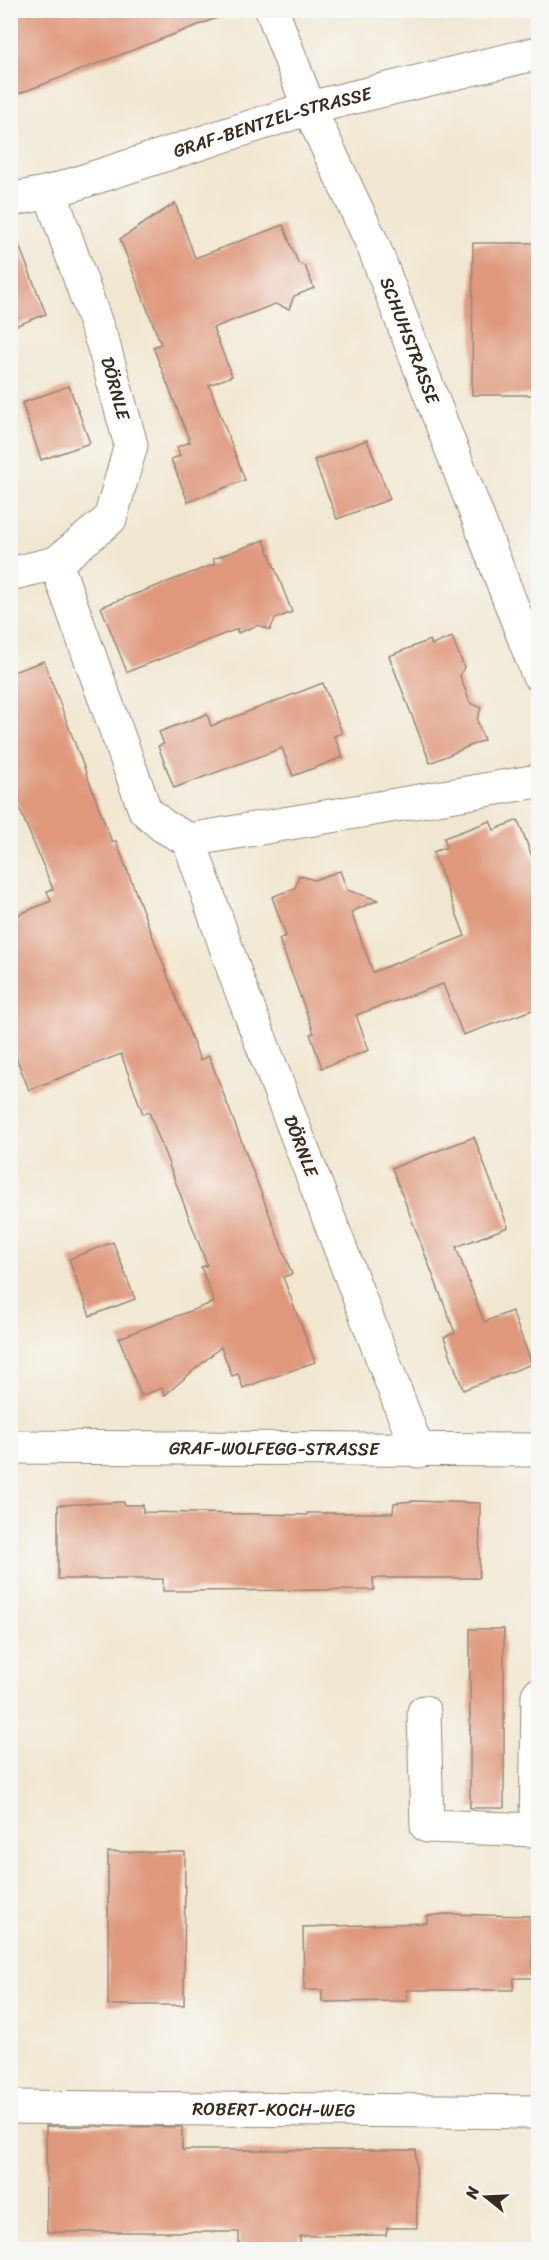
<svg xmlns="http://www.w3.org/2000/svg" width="549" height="2260" font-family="Sriracha,sans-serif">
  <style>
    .building { fill: #df987b }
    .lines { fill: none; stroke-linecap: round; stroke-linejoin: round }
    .minor-casing { stroke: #968877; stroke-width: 35 }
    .minor { stroke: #fff; stroke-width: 33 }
    .labels { text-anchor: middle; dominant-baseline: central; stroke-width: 4.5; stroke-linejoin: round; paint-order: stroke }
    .street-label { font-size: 18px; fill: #3b2a1e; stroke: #f6f6f2 }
  </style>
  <rect width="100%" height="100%" fill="#f6f6f2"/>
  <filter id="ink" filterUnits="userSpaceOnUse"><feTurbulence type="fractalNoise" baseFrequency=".0167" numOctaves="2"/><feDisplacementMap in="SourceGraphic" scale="12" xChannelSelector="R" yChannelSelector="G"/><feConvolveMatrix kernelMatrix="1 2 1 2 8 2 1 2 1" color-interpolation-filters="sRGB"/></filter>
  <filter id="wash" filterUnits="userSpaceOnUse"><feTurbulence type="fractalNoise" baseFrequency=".008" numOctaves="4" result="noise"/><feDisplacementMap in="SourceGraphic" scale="24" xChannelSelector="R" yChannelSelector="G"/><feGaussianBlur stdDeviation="1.35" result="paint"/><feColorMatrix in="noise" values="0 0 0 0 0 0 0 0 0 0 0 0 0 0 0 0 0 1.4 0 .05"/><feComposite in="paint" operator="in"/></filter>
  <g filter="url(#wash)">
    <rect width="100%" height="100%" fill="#f1e7d0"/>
    <g id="blocks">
      <g class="building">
        <path d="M 10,10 L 229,10 L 230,13 L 10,97 Z"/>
        <path d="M 175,203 L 195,258 L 283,225 L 298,263 L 305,266 L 314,288 L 294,296 L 289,309 L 275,304 L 213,328 L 232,376 L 209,385 L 245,480 L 188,502 L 171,459 L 180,456 L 177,447 L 190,442 L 153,347 L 161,344 L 120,239 Z"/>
        <path d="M 10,230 L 13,230 L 46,314 L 10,328 Z"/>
        <path d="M 473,243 L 538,243 L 538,395 L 472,395 Z"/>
        <path d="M 69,386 L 90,443 L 41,460 L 22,403 Z"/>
        <path d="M 367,440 L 390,499 L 337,519 L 314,460 Z"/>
        <path d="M 264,540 L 292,612 L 275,619 L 270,630 L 258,625 L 238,633 L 237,629 L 127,672 L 101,607 L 215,564 L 213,559 Z"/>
        <path d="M 452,637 L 464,667 L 460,676 L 470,703 L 481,708 L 477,720 L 484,740 L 430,763 L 389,656 L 430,640 L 432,645 Z"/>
        <path d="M 44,661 L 112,842 L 116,841 L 200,1060 L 209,1056 L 292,1274 L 283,1277 L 315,1362 L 243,1388 L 238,1374 L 232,1376 L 221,1347 L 165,1395 L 162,1388 L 141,1396 L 119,1338 L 214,1302 L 201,1267 L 207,1265 L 149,1112 L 143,1114 L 121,1054 L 29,1090 L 10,1042 L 10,918 L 51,901 L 47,891 L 53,889 L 10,786 L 10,673 Z"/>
        <path d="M 323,683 L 342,733 L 334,736 L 343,757 L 293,776 L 282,748 L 174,788 L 158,746 L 164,744 L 159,732 L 207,714 L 211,726 Z"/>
        <path d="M 518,820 L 538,872 L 538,1008 L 463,1035 L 443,984 L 356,1015 L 369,1050 L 322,1068 L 310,1034 L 314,1033 L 279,939 L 286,936 L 272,897 L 295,888 L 299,875 L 314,880 L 340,871 L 347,890 L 378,900 L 351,912 L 373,972 L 465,936 L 433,852 L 447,847 L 444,838 L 490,821 L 494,830 Z"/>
        <path d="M 474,1137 L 508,1227 L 456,1247 L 484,1322 L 512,1311 L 532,1364 L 463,1390 L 444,1337 L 455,1333 L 392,1168 Z"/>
        <path d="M 113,1242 L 135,1299 L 90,1316 L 69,1259 Z"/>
        <path d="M 412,1501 L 480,1503 L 479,1578 L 373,1578 L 374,1590 L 163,1591 L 163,1579 L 58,1579 L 58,1505 L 124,1502 L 124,1505 L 143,1505 L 143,1512 L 307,1515 L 307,1513 L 393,1513 L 394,1503 Z"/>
        <rect x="470" y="1629" width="34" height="179"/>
        <path d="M 108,1852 L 185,1852 L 184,2005 L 108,2005 Z"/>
        <path d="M 446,1914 L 532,1916 L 533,1978 L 514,1978 L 513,1990 L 407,1990 L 407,2001 L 322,2002 L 322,1990 L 304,1990 L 303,1927 L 427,1923 L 427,1916 Z"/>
        <path d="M 46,2126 L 182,2127 L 182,2150 L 416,2150 L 417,2228 L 387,2228 L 386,2235 L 300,2236 L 300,2250 L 239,2250 L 239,2232 L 47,2232 Z"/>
      </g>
    </g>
  </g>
  <g filter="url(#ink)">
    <use href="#blocks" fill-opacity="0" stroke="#968877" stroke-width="1.5"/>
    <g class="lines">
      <g class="minor-casing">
        <g id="minor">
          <path id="s1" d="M 272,10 L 309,108 L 373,245 L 538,674"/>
          <path id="s2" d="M 50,192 L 104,347 L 131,445 L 110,519 L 56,563"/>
          <path id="s3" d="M 10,200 L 50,192 L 309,108 L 538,53"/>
          <path d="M 10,574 L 56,563 L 145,810 L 163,826 L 189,840"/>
          <path id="s4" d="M 10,1447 L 538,1450"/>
          <path d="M 418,1451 L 237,979 L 189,840 L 538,781"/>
          <path d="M 424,1712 L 427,1826 L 536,1830 L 538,1695"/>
          <path id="s5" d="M 10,2107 L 538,2112"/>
        </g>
      </g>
      <use href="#minor" class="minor"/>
    </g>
  </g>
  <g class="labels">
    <g class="street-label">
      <text stroke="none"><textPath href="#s3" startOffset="274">GRAF-BENTZEL-STRASSE</textPath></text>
      <text stroke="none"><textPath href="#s1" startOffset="358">SCHUHSTRASSE</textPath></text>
      <text stroke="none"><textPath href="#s2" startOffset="207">DÖRNLE</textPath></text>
      <text transform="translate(301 1146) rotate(69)">DÖRNLE</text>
      <text stroke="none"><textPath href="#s4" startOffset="264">GRAF-WOLFEGG-STRASSE</textPath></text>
      <text stroke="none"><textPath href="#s5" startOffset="264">ROBERT-KOCH-WEG</textPath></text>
    </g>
  </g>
  <rect width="549" height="2260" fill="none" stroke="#f6f6f2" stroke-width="36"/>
  <g transform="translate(486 2197) rotate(288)" stroke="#f6f6f2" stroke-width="4.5" paint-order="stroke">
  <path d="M0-4.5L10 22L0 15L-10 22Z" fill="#3b2a1e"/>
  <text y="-9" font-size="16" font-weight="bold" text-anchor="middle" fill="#3b2a1e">N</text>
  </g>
</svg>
